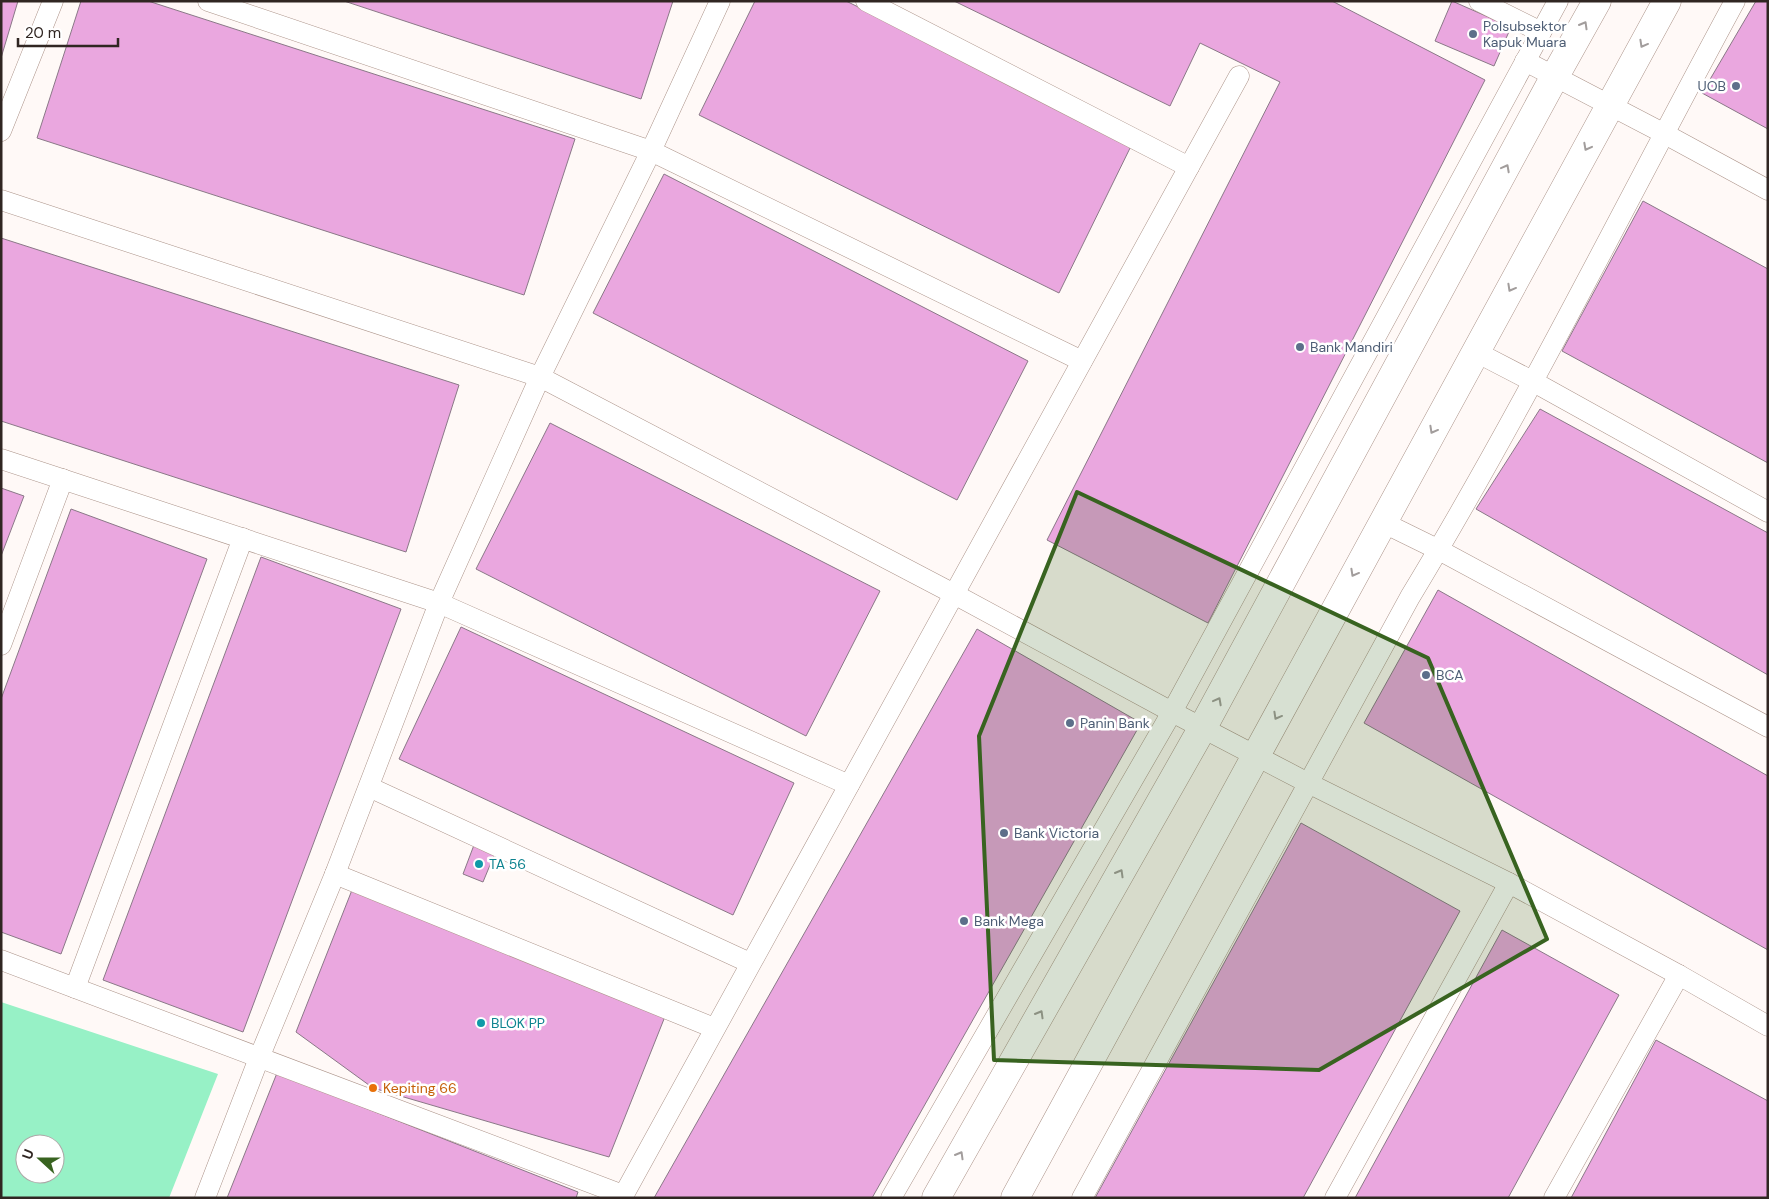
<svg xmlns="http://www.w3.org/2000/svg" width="1769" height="1199" font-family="'DM Sans',sans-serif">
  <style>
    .green { fill: #97f1c6; fill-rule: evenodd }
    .building { fill: #eaa7df; stroke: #8a7887 }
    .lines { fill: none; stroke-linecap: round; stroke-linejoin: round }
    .lane-casing { stroke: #ac948a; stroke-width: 21 }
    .street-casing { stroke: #ac948a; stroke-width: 29 }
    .lane { stroke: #fff; stroke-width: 20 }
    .street { stroke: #fff; stroke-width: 28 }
    .oneway { stroke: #a29d9c }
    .marked { fill: #386320; fill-opacity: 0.2; stroke: #386320; stroke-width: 4; stroke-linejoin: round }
    .service-dot { fill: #5c6f8a; stroke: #fff; stroke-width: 2 }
    .culture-dot { fill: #0f9aa8; stroke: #fff; stroke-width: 2 }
    .food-dot { fill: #e8710a; stroke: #fff; stroke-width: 2 }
    .labels { text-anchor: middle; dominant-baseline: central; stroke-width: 5; stroke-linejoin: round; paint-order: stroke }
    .service-label { font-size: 14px; fill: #4e5e75; stroke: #fff; text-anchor: start }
    .culture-label { font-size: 14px; fill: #0d838f; stroke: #fff; text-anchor: start }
    .food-label { font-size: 14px; fill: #c56008; stroke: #fff; text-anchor: start }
  </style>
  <rect width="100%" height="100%" fill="#fff9f7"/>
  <path class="green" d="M 1,1002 L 218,1074 L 169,1198 L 1,1198 ZM 25,1144 L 55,1144 L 55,1174 L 25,1174 Z"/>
  <g class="building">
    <path d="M 1,1 L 18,1 L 1,58 Z"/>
    <path d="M 81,1 L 148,1 L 575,139 L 524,295 L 37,138 Z"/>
    <path d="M 344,1 L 673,1 L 641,99 Z"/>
    <path d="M 755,1 L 846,1 L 1133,142 L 1059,293 L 699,115 Z"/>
    <path d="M 954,1 L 1332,1 L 1485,80 L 1208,623 L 1047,540 L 1280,82 L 1200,43 L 1170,106 Z"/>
    <path d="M 1452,1 L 1511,27 L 1494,66 L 1435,41 Z"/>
    <path d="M 1756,1 L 1768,1 L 1768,129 L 1702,93 Z"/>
    <path d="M 664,174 L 1028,361 L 957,500 L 593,313 Z"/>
    <path d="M 1643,201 L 1768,269 L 1768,463 L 1562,351 Z"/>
    <path d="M 1,238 L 459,385 L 406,552 L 1,421 Z"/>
    <path d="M 1540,409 L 1768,533 L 1768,675 L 1476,509 Z"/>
    <path d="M 550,423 L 880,591 L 806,736 L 476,569 Z"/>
    <path d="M 1,488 L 24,496 L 1,556 Z"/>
    <path d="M 71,509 L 207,559 L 61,954 L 1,932 L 1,699 Z"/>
    <path d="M 261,557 L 401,609 L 243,1032 L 103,980 Z"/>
    <path d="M 1438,590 L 1768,776 L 1768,950 L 1364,723 Z"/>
    <path d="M 461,627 L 794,783 L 733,915 L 399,759 Z"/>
    <path d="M 977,629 L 1141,723 L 872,1198 L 654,1198 Z"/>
    <path d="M 1301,823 L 1460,911 L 1303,1198 L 1095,1198 Z"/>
    <path d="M 474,845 L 495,853 L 483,882 L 463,874 Z"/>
    <path d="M 352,890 L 666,1014 L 609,1157 L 373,1088 L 296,1032 Z"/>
    <path d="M 1502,930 L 1619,995 L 1508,1198 L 1355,1198 Z"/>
    <path d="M 1656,1040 L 1768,1101 L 1768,1198 L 1571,1198 Z"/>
    <path d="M 277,1073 L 578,1192 L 576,1198 L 227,1198 Z"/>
  </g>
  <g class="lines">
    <g class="lane-casing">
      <g id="lane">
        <path d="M 208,1 L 651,151 L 1082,361"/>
        <path d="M 866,1 L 1189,167"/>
        <path d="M 1479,1 L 1541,32"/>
        <path d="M 1525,61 L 1663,133 L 1768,190"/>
        <path d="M 1,131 L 53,1"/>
        <path d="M 1,200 L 540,377 L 954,594 L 1172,712 L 1308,783 L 1509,883 L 1679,975 L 1768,1026"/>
        <path d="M 1476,352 L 1532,381 L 1768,512"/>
        <path d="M 1,459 L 439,603 L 849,785"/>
        <path d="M 1382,522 L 1439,550 L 1768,727"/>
        <path d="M 1,645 L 63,479"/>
        <path d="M 369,787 L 750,963"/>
        <path d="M 335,874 L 714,1028"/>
        <path d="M 1,960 L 623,1195"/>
        <path d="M 75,988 L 243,538"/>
        <path d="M 205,1198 L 259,1058 L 335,874 L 439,603 L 540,377 L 651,151 L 720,1"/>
        <path d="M 622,1198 L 1239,76"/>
        <path d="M 891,1198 L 1172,712 L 1558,1"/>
        <path d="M 1082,1198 L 1410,597 C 1527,404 1627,200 1735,1"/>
        <path d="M 1335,1198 L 1509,883"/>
        <path d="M 1554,1198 L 1679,975"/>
      </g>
    </g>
    <g class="street-casing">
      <g id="street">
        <path d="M 936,1198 L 1203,727 L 1555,76 L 1597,1"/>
        <path d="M 1015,1198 L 1667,1"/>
      </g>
    </g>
    <use href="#lane" class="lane"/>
    <use href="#street" class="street"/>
  </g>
  <defs><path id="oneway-chevron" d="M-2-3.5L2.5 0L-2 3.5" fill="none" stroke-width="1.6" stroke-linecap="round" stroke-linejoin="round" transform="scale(1.25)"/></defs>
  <g class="oneway">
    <use href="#oneway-chevron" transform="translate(1584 25) rotate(-60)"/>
    <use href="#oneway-chevron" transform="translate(1643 44) rotate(119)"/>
    <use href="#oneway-chevron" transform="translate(1587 147) rotate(118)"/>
    <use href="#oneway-chevron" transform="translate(1506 168) rotate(-62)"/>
    <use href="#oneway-chevron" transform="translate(1511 288) rotate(119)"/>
    <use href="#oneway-chevron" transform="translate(1433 430) rotate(119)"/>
    <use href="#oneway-chevron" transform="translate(1354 573) rotate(119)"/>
    <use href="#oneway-chevron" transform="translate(1218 701) rotate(-62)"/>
    <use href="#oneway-chevron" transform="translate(1277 716) rotate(119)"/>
    <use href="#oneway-chevron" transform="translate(1120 873) rotate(-60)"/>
    <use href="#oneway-chevron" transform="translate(1040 1014) rotate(-60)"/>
    <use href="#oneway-chevron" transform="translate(960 1155) rotate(-60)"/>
  </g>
  <path class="marked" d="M 1077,492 L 1428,658 L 1547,939 L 1319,1070 L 994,1060 L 979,736 Z"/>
  <g class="service-dot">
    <circle cx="1473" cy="34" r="5"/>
    <circle cx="1736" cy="86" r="5"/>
    <circle cx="1300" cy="347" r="5"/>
    <circle cx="1426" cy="675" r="5"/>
    <circle cx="1070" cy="723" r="5"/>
    <circle cx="1004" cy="833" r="5"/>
    <circle cx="964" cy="921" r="5"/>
  </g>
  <g class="culture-dot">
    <circle cx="479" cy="864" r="5"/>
    <circle cx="481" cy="1023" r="5"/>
  </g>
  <circle class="food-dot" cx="373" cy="1088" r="5"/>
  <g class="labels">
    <g class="service-label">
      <text x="1483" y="26">Polsubsektor<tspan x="1483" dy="16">Kapuk Muara</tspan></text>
      <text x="1726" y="86" text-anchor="end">UOB</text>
      <text x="1310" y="347">Bank Mandiri</text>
      <text x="1436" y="675">BCA</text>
      <text x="1080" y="723">Panin Bank</text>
      <text x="1014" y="833">Bank Victoria</text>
      <text x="974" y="921">Bank Mega</text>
    </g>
    <g class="culture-label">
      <text x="489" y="864">TA 56</text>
      <text x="491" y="1023">BLOK PP</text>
    </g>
    <g class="food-label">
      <text x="383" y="1088">Kepiting 66</text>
    </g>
  </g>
  <rect width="1769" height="1199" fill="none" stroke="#302622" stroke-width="5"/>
  <g transform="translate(40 1159) rotate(291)"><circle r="24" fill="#ffffff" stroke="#aca8a7"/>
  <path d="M0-4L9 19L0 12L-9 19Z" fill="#386320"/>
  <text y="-8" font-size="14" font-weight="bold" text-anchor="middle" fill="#302622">U</text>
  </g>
  <path d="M18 38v8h100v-8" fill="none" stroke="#302622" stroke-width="2.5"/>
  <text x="25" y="38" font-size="15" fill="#302622" stroke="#ffffff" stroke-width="4" paint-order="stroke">20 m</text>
</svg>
